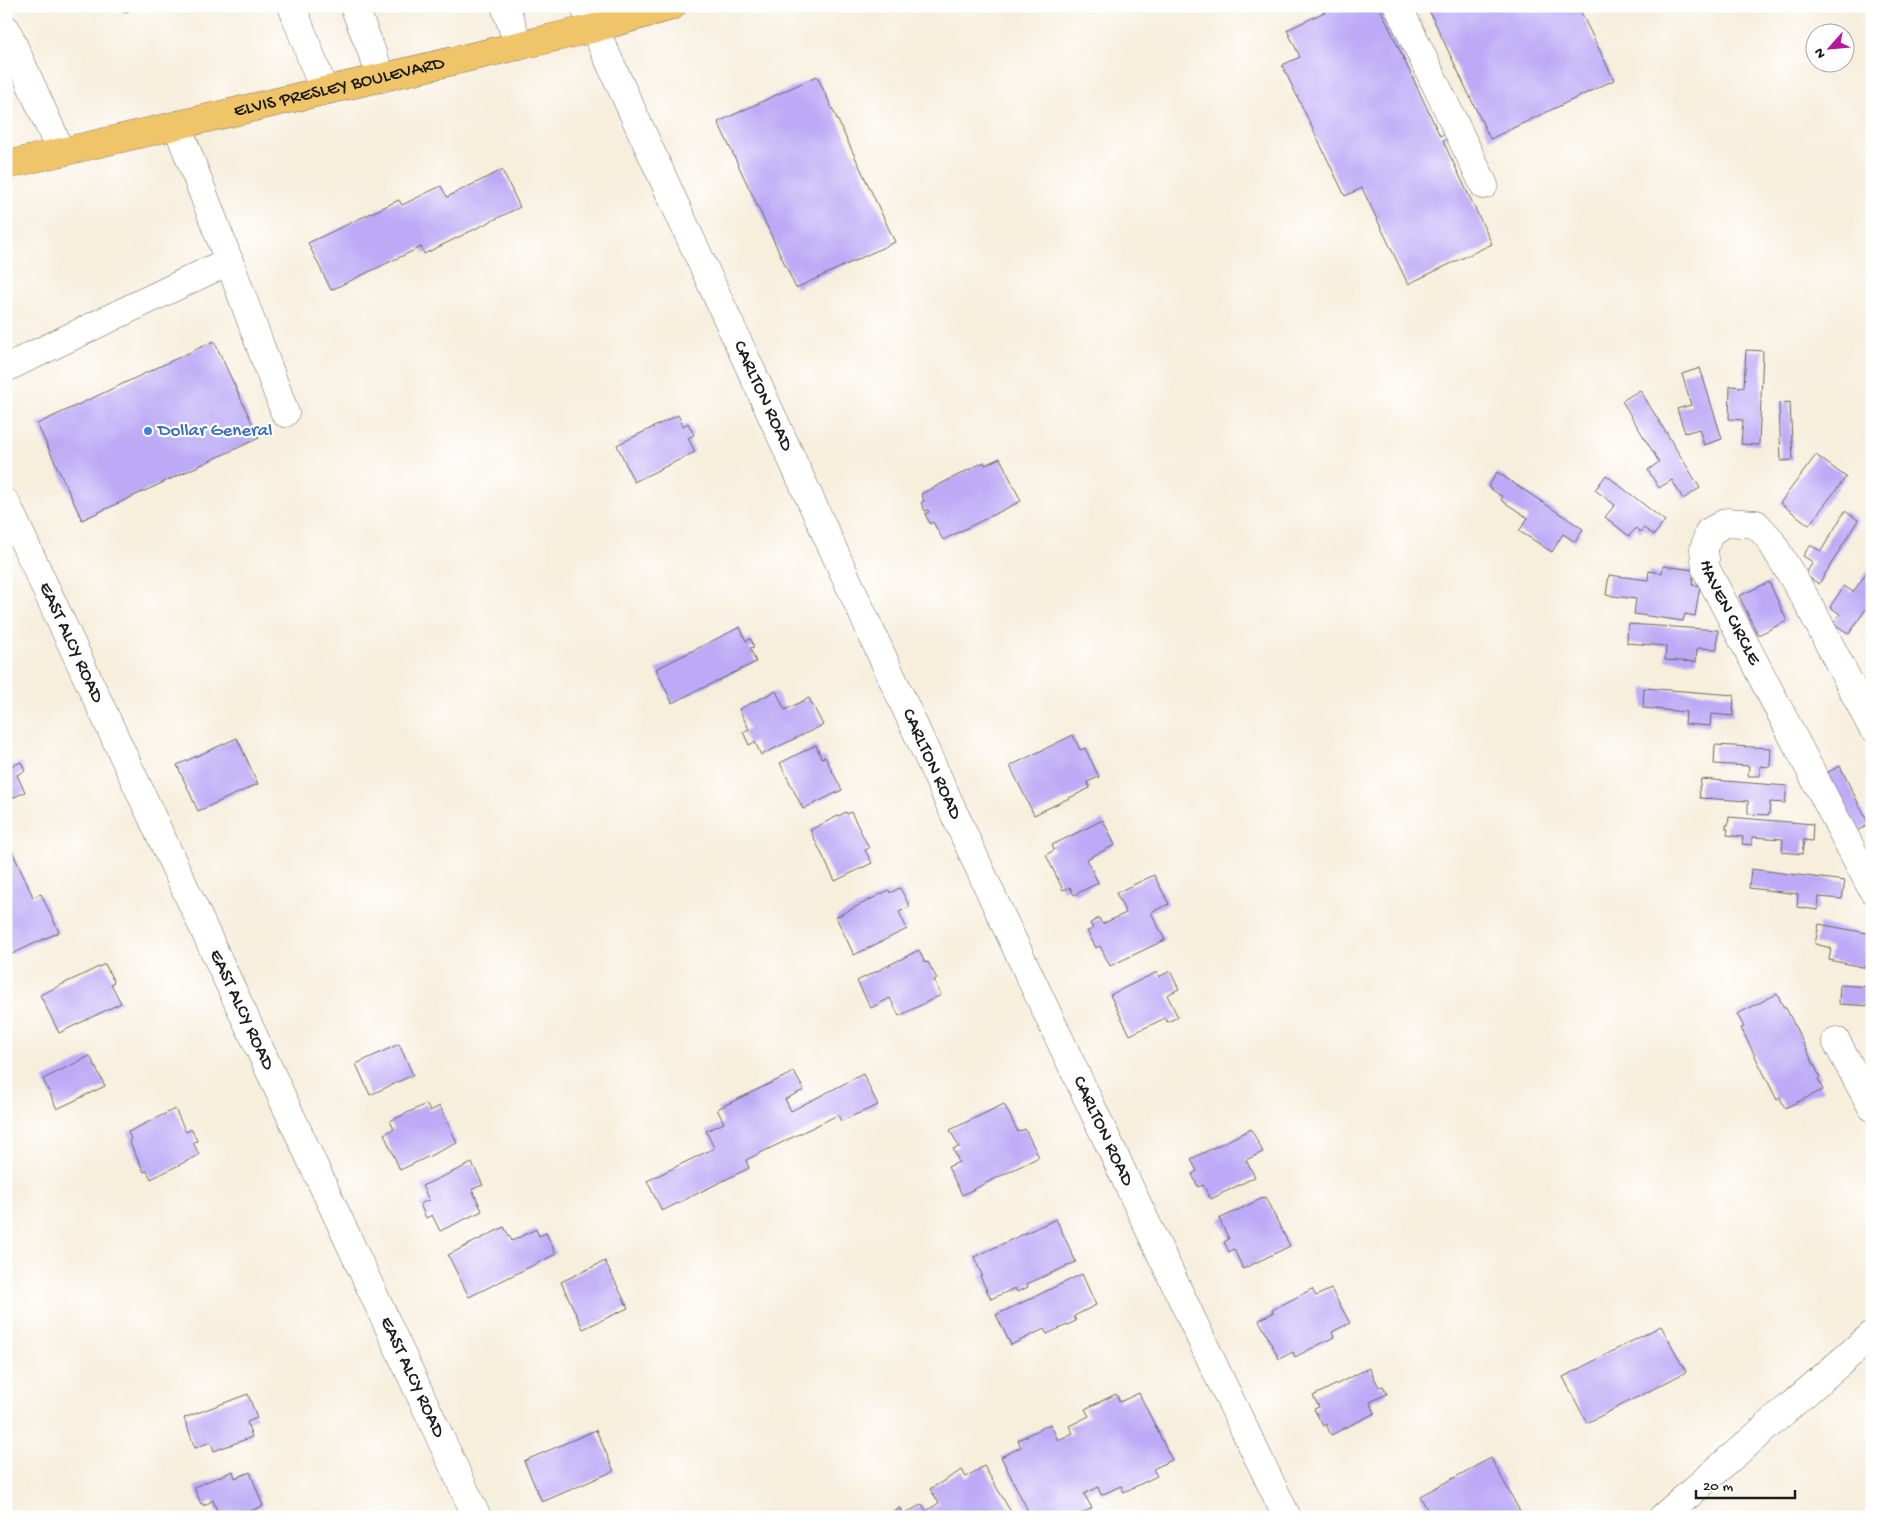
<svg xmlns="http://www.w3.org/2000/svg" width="1878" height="1523" font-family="'Gochi Hand',sans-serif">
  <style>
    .building { fill: #bcaaf6 }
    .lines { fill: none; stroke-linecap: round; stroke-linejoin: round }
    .minor-casing { stroke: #69665f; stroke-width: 29 }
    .major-casing { stroke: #69665f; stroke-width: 29 }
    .minor { stroke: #fff; stroke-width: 28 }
    .major { stroke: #f0c469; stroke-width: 28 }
    .shop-dot { fill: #3f7fe0; stroke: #fff; stroke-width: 2 }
    .labels { text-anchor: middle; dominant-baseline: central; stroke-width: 4.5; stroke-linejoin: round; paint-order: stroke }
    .street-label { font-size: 19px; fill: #1c1c1c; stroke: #fff }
    .shop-label { font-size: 19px; fill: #366cbe; stroke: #fff; text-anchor: start }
  </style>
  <rect width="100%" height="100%" fill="#fff"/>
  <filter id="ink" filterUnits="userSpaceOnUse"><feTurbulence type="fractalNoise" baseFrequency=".02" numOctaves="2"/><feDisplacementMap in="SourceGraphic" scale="10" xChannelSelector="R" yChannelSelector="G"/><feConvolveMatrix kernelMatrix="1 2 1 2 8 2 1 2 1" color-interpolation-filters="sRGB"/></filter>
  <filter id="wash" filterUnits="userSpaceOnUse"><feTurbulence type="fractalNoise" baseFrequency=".0096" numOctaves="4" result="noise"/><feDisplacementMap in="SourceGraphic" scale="20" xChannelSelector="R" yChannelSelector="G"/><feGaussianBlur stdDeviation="1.12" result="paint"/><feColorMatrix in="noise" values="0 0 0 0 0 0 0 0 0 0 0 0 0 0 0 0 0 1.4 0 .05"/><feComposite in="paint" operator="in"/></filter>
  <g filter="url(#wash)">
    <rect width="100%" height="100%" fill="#f7eedc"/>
    <g id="blocks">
      <g class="building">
        <path d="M 121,6 L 138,6 L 124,13 Z"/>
        <path d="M 1337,6 L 1379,6 L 1440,136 L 1444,134 L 1447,139 L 1443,141 L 1492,244 L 1408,284 L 1362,188 L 1345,196 L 1282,65 L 1300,57 L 1287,30 Z"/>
        <path d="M 1427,6 L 1578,6 L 1614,80 L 1490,139 Z"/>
        <path d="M 817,76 L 895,242 L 796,288 L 718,122 Z"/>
        <path d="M 502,170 L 520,207 L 424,254 L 421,247 L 331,290 L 308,243 L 399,200 L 402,205 L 441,186 L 447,197 Z"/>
        <path d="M 214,341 L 259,438 L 82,520 L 37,424 Z"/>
        <path d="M 1746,350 L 1763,351 L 1759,445 L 1741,444 L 1743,420 L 1729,419 L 1730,386 L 1744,387 Z"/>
        <path d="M 1700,368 L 1722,439 L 1704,445 L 1699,429 L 1685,433 L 1677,409 L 1691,405 L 1682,374 Z"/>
        <path d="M 1640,390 L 1700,488 L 1683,499 L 1672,480 L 1659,488 L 1648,470 L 1659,462 L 1622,401 Z"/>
        <path d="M 1790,402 L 1793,460 L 1781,461 L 1779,403 Z"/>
        <path d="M 678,415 L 683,426 L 688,423 L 694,435 L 688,438 L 695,452 L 634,482 L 617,445 Z"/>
        <path d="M 1816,455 L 1846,477 L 1809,525 L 1780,503 Z"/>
        <path d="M 1000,458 L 1021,501 L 943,540 L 933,522 L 930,524 L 925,514 L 929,512 L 928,510 L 925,511 L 921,503 L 924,501 L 921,494 L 984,462 L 985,465 Z"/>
        <path d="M 1497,472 L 1583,529 L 1575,542 L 1563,534 L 1552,552 L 1519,531 L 1528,518 L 1501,500 L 1503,497 L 1488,487 Z"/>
        <path d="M 1606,475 L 1665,521 L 1654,535 L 1644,528 L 1640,532 L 1636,528 L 1629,536 L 1605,517 L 1615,505 L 1595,490 Z"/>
        <path d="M 1845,511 L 1858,520 L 1819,584 L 1805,575 L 1813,562 L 1803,556 L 1810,545 L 1821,551 Z"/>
        <path d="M 1872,565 L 1872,600 L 1849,634 L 1833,623 L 1840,614 L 1830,607 L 1844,586 L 1853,592 Z"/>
        <path d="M 1663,566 L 1694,570 L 1692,585 L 1700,586 L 1695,616 L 1685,614 L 1683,621 L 1634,614 L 1636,599 L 1606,595 L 1609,575 L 1648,580 L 1649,571 L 1662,573 Z"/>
        <path d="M 1769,582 L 1787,621 L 1758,635 L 1739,596 Z"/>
        <path d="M 1628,624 L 1718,630 L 1717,649 L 1697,648 L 1696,662 L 1665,660 L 1666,646 L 1627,643 Z"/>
        <path d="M 740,627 L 746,641 L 751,639 L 754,647 L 750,648 L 756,662 L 672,703 L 656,669 Z"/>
        <path d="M 1644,688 L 1734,695 L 1733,716 L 1711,714 L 1710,726 L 1685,724 L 1686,712 L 1643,708 Z"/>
        <path d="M 776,691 L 785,710 L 809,698 L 823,725 L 761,755 L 755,742 L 749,745 L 743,732 L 749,729 L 739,709 Z"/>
        <path d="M 1073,735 L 1080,750 L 1085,748 L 1099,777 L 1087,782 L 1090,788 L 1034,815 L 1010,766 Z"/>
        <path d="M 237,738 L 258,784 L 198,811 L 177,765 Z"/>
        <path d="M 816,745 L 821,758 L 825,757 L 842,790 L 803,809 L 780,763 Z"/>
        <path d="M 1715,745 L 1771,748 L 1770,767 L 1760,766 L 1760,776 L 1748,776 L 1749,766 L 1714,764 Z"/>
        <path d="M 6,752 L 13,766 L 21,762 L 25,771 L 17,775 L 25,792 L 6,801 Z"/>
        <path d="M 1840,766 L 1869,825 L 1856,831 L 1826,773 Z"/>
        <path d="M 1701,779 L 1787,786 L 1785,803 L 1770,802 L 1769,815 L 1748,814 L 1748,801 L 1700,798 L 1699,786 L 1700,786 Z"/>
        <path d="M 846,812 L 847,814 L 851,812 L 869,848 L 865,850 L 872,863 L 835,881 L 810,830 Z"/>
        <path d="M 1729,817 L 1813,824 L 1812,841 L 1804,840 L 1802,854 L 1782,852 L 1783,839 L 1752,837 L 1752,845 L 1742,844 L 1743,837 L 1727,835 L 1728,829 L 1726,829 L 1726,825 L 1728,825 Z"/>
        <path d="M 1103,820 L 1115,845 L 1087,859 L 1098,883 L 1074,895 L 1070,887 L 1063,890 L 1046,855 L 1054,850 L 1052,845 Z"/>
        <path d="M 6,838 L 33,897 L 41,894 L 59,932 L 12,954 L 6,942 Z"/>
        <path d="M 1751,869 L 1845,881 L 1842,899 L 1819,897 L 1818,910 L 1797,907 L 1798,894 L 1749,888 Z"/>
        <path d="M 1154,875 L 1169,904 L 1151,912 L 1165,940 L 1110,966 L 1100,946 L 1096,948 L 1087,931 L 1093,929 L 1090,923 L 1099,918 L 1102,924 L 1126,913 L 1116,893 Z"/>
        <path d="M 900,888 L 910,907 L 899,912 L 907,929 L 854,955 L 836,917 L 889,890 L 890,893 Z"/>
        <path d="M 1819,924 L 1872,934 L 1872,969 L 1829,960 L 1831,948 L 1815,944 Z"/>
        <path d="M 919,950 L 925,963 L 928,962 L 937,979 L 934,980 L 941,995 L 899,1016 L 890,998 L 871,1008 L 857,981 Z"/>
        <path d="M 105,964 L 114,982 L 111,984 L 121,1003 L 59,1033 L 40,995 Z"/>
        <path d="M 1170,971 L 1179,989 L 1167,995 L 1178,1017 L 1167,1022 L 1165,1018 L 1130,1035 L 1110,995 L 1157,972 L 1159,977 Z"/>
        <path d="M 1840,985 L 1872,987 L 1872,1006 L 1839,1004 Z"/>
        <path d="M 1777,994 L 1784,1008 L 1786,1008 L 1820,1077 L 1818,1079 L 1823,1090 L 1785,1108 L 1780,1098 L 1777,1100 L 1741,1028 L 1744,1027 L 1737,1014 Z"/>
        <path d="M 399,1044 L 413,1075 L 370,1095 L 356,1064 Z"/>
        <path d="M 90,1056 L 105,1086 L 57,1109 L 43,1079 Z"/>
        <path d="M 794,1072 L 804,1090 L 785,1099 L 791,1111 L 863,1074 L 878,1105 L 841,1121 L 838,1115 L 746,1160 L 749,1168 L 662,1211 L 647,1181 L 714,1148 L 706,1131 L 724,1123 L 717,1109 Z"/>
        <path d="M 426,1104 L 430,1111 L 440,1106 L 457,1143 L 400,1170 L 384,1134 L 394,1129 L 390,1121 Z"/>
        <path d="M 1004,1104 L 1018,1132 L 1025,1129 L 1039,1157 L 962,1195 L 948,1167 L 959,1162 L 953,1149 L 959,1147 L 950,1130 Z"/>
        <path d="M 175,1109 L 186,1132 L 192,1129 L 197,1141 L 193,1142 L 199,1155 L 151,1179 L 147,1171 L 144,1172 L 129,1141 L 131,1139 L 128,1132 Z"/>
        <path d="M 1251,1129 L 1263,1152 L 1246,1160 L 1255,1177 L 1211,1199 L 1203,1185 L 1198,1187 L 1192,1174 L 1197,1171 L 1191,1159 Z"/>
        <path d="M 472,1163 L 483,1185 L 472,1189 L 482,1211 L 440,1231 L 432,1215 L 426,1218 L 420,1204 L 429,1200 L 422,1186 Z"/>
        <path d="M 1265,1197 L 1290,1246 L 1243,1269 L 1234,1249 L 1229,1252 L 1224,1242 L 1229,1239 L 1219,1219 Z"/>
        <path d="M 1056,1219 L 1076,1262 L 1027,1284 L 1028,1287 L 1017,1292 L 1015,1288 L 991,1299 L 980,1276 L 982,1275 L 974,1257 Z"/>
        <path d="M 504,1227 L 512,1241 L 536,1229 L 539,1236 L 546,1233 L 556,1254 L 469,1297 L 448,1255 Z"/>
        <path d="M 605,1261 L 628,1308 L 583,1329 L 561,1282 Z"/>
        <path d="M 1082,1274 L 1096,1305 L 1074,1316 L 1076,1321 L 1047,1334 L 1044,1329 L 1011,1345 L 996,1315 Z"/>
        <path d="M 1312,1289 L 1316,1296 L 1331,1289 L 1350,1323 L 1332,1332 L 1334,1337 L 1295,1357 L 1293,1352 L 1279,1359 L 1259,1320 L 1273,1313 L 1272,1310 Z"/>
        <path d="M 1661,1326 L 1686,1372 L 1587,1423 L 1563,1377 Z"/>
        <path d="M 1369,1368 L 1379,1387 L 1383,1386 L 1387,1394 L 1370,1402 L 1375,1413 L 1331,1435 L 1326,1424 L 1323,1426 L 1314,1409 L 1319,1407 L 1313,1396 Z"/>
        <path d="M 1139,1393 L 1172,1460 L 1153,1469 L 1157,1476 L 1124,1492 L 1121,1486 L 1101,1495 L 1098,1487 L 1084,1494 L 1092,1508 L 1075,1517 L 1031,1517 L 1001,1457 L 1021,1447 L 1018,1440 L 1050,1424 L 1058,1440 L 1073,1433 L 1069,1426 L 1089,1416 L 1085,1409 L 1116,1394 L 1120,1402 Z"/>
        <path d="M 248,1394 L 257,1418 L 247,1422 L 252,1437 L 214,1451 L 211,1442 L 195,1448 L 184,1418 Z"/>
        <path d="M 596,1430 L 614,1471 L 542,1502 L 524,1461 Z"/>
        <path d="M 1491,1458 L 1523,1517 L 1431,1517 L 1420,1496 Z"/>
        <path d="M 984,1466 L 1014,1517 L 886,1517 L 900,1508 L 903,1515 L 922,1504 L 926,1511 L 939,1503 L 930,1489 L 962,1470 L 966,1477 Z"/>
        <path d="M 233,1471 L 235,1478 L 250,1472 L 263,1506 L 235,1517 L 219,1517 L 213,1500 L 204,1506 L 204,1504 L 201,1504 L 194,1487 Z"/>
      </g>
    </g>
  </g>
  <g filter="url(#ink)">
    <use href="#blocks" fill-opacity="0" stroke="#69665f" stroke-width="1"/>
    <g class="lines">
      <g class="minor-casing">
        <g id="minor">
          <path d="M 292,6 L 324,91"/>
          <path d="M 354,6 L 382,78"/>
          <path d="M 505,6 L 519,46"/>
          <path id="s1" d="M 584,6 L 998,909 L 1221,1381 L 1287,1517"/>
          <path d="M 1398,6 L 1484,185"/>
          <path d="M 6,29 L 61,152"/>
          <path d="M 229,261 L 285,413"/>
          <path d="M 8,367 L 229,261 L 177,125"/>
          <path id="s2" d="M 6,503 L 477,1517"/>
          <path id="s3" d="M 1872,727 L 1807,601 L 1769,538 L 1756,524 L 1727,522 L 1709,532 L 1704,549 L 1706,569 L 1872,889"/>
          <path d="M 1836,1041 L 1872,1107"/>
          <path d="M 1663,1517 L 1872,1335"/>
        </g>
      </g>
      <g class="major-casing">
        <g id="major">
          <path id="s4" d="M 6,165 L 595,28 L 672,6"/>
        </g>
      </g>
      <use href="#minor" class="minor"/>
      <use href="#major" class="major"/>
    </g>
  </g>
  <circle class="shop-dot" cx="148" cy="431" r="5"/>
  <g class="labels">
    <g class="street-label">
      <text stroke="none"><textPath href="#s4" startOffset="342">ELVIS PRESLEY BOULEVARD</textPath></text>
      <text stroke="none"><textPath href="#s1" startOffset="429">CARLTON ROAD</textPath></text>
      <text stroke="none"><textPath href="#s3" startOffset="371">HAVEN CIRCLE</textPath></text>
      <text stroke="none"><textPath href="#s2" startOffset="154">EAST ALCY ROAD</textPath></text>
      <text stroke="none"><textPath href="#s1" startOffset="834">CARLTON ROAD</textPath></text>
      <text stroke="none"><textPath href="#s2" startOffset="559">EAST ALCY ROAD</textPath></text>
      <text stroke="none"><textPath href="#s1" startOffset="1239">CARLTON ROAD</textPath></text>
      <text stroke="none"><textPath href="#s2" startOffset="964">EAST ALCY ROAD</textPath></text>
    </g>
    <g class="shop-label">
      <text x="158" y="431">Dollar General</text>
    </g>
  </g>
  <rect width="1878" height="1523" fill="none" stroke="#fff" stroke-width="25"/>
  <g transform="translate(1830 48) rotate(243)"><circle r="24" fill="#ffffff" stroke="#a4a4a4"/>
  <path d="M0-4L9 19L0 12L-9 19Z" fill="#b5179e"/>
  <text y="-8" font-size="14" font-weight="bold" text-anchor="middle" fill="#1c1c1c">N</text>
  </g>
  <path d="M1696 1490v8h99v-8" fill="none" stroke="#1c1c1c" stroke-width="2.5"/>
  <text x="1703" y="1490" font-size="15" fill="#1c1c1c" stroke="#ffffff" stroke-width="4" paint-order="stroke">20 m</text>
</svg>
